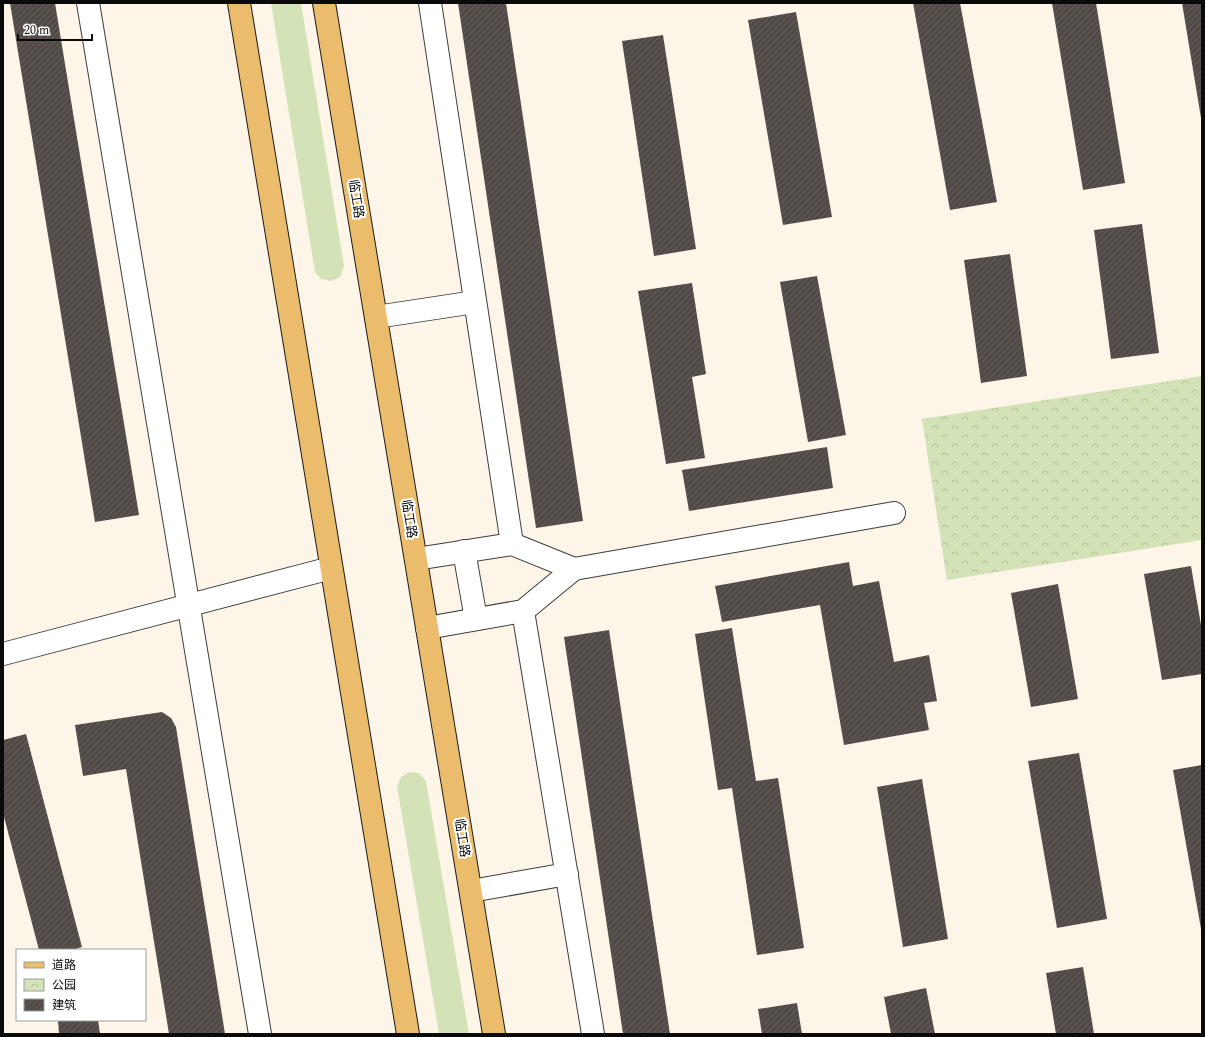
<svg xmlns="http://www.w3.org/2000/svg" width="1205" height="1037" font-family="Spectral,'Noto Sans SC',serif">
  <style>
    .park { fill: url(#park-crowns) }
    .garden { fill: #d3e2b7 }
    .building { fill: url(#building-hatch) }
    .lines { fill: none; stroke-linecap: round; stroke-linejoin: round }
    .minor-casing { stroke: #3d3d3d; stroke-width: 24 }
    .major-casing { stroke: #1b1b1b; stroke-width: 24 }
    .minor { stroke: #fff; stroke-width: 22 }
    .major { stroke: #eabc6b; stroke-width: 22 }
    .labels { text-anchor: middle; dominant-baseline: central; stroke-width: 4; stroke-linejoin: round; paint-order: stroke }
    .street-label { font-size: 13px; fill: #0a0a0a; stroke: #fff }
  </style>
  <defs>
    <pattern id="park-crowns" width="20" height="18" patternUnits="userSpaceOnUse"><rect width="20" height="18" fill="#d3e2b7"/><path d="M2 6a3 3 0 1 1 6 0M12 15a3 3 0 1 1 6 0" fill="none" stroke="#b4c19c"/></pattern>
    <pattern id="building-hatch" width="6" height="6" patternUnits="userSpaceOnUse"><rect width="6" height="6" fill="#514a47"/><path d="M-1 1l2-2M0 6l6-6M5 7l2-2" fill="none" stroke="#65605d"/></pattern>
  </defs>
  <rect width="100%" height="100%" fill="#fdf6e8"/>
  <path class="park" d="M 1202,376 L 1202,540 L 947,580 L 922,419 Z"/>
  <g class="garden">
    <path d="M 271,3 L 301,3 L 344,266 L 340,277 L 331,281 L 321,279 L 315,272 Z"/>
    <path d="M 409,772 L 419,773 L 426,781 L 469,1034 L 439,1034 L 397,786 L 401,777 Z"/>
  </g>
  <g class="building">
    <path d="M 10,3 L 55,3 L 139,515 L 95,522 Z"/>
    <path d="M 458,3 L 506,3 L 583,521 L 536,528 Z"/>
    <path d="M 913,3 L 960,3 L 997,202 L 950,210 Z"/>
    <path d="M 1052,3 L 1096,3 L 1125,183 L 1083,190 Z"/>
    <path d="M 1182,3 L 1202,3 L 1202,118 L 1201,118 Z"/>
    <path d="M 796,12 L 832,217 L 783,225 L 748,20 Z"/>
    <path d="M 663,35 L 696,249 L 654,256 L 622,41 Z"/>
    <path d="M 1142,224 L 1159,353 L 1111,359 L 1094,230 Z"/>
    <path d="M 1010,254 L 1027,376 L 981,383 L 964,260 Z"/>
    <path d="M 817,276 L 846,435 L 808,442 L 780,282 Z"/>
    <path d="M 692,283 L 706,374 L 692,377 L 705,458 L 666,464 L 638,291 Z"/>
    <path d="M 827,447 L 833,488 L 689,511 L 682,470 Z"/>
    <path d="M 849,562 L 853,586 L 879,581 L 894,662 L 929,655 L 937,701 L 924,703 L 929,730 L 844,745 L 820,605 L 722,622 L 715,586 Z"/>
    <path d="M 1191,566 L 1202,631 L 1202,674 L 1162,680 L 1144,574 Z"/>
    <path d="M 1058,584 L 1078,699 L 1031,707 L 1011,593 Z"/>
    <path d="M 732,628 L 756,781 L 778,778 L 804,948 L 757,955 L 732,788 L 718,790 L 695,634 Z"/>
    <path d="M 609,630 L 670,1034 L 623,1034 L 564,637 Z"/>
    <path d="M 162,712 L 171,718 L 176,727 L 225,1034 L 169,1034 L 126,769 L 83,776 L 75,725 Z"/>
    <path d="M 26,734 L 82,947 L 72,950 L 39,950 L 3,813 L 3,740 Z"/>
    <path d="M 1079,753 L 1107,919 L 1057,928 L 1028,761 Z"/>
    <path d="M 1202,765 L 1202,929 L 1201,929 L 1173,770 Z"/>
    <path d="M 922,779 L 948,939 L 903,947 L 877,787 Z"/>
    <path d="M 1083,967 L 1094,1034 L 1056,1034 L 1046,973 Z"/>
    <path d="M 926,988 L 935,1034 L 891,1034 L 884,997 Z"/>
    <path d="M 797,1003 L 802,1034 L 762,1034 L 758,1009 Z"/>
    <path d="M 58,1020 L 98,1020 L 100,1034 L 59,1034 Z"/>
  </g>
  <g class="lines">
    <g class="minor-casing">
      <g id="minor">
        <path d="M 88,3 L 260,1034"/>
        <path d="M 430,3 L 512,544"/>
        <path d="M 376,317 L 475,302"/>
        <path d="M 464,551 L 476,619"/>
        <path d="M 416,559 L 512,544 L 574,569 L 523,611 L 427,628"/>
        <path d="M 574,569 L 894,513"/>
        <path d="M 523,611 L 593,1034"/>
        <path d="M 3,654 L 331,568"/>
        <path d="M 471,891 L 567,874"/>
      </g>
    </g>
    <g class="major-casing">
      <g id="major">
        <path d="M 239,3 L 408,1034"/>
        <path d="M 324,3 L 494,1034"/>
      </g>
    </g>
    <use href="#minor" class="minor"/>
    <use href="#major" class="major"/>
  </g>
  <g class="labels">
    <g class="street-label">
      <text transform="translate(356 199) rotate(81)">临工路</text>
      <text transform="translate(409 519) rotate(81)">临工路</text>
      <text transform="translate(462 838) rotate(81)">临工路</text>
    </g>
  </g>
  <rect width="1205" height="1037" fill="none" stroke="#0a0a0a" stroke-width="8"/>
  <rect x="16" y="949" width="130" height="72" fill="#ffffff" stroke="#9d9d9d"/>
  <rect x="24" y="962" width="20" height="6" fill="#eabc6b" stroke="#9d9d9d"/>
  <text x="52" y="969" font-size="12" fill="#0a0a0a">道路</text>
  <rect x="24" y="979" width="20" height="12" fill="url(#park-crowns)" stroke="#9d9d9d"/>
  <text x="52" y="989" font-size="12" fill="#0a0a0a">公园</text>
  <rect x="24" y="999" width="20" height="12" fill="url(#building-hatch)" stroke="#9d9d9d"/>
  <text x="52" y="1009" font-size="12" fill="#0a0a0a">建筑</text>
  <path d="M18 34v6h74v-6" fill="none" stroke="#0a0a0a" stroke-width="2"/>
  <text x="24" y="34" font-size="12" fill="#0a0a0a" stroke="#ffffff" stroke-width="3" paint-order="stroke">20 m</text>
</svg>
